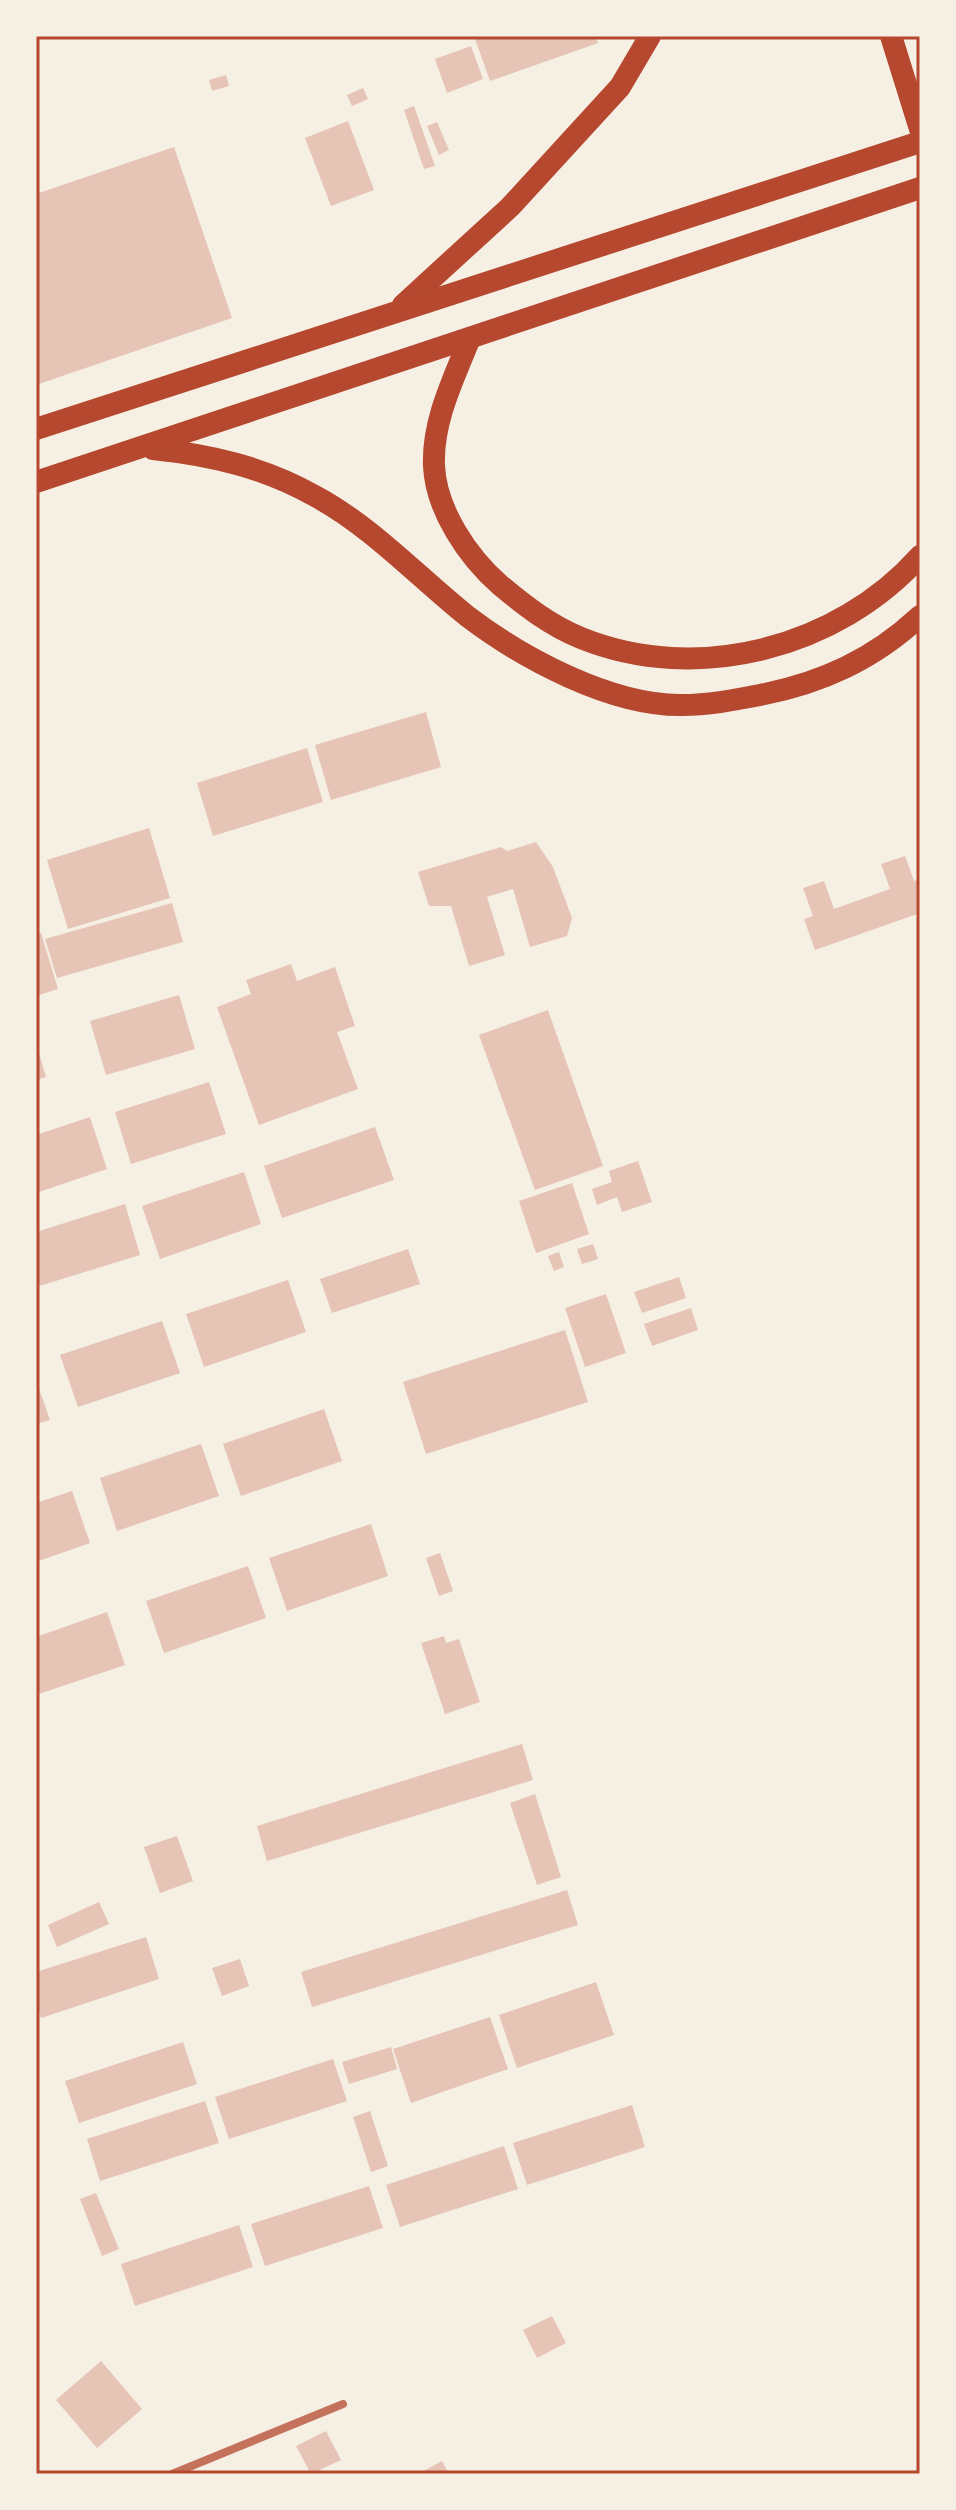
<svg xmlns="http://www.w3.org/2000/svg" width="956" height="2510" font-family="'IBM Plex Sans',sans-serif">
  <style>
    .building { fill: #e6c5b7 }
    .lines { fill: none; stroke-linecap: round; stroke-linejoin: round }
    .minor { stroke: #c5725c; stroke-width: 8 }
    .trunk { stroke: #b5482f; stroke-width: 22 }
    .neatline { fill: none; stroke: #b5482f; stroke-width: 3 }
  </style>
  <rect width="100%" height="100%" fill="#f6efe4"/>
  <g class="building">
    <path d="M 484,36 L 595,36 L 598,43 L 490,81 L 475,39 Z"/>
    <path d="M 471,46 L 483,79 L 447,93 L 435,59 Z"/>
    <path d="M 226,75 L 229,86 L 212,91 L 209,80 Z"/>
    <path d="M 363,88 L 368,99 L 352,106 L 347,95 Z"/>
    <path d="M 414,106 L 435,166 L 424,169 L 404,110 Z"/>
    <path d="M 348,121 L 374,190 L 331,206 L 305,138 Z"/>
    <path d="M 437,122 L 449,150 L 439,155 L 427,126 Z"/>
    <path d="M 174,147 L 232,318 L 36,385 L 36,194 Z"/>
    <path d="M 426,712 L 441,767 L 331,800 L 315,745 Z"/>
    <path d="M 307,748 L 323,802 L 213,836 L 197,783 Z"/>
    <path d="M 149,828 L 170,898 L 68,929 L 47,860 Z"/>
    <path d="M 536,842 L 553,867 L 572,918 L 567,936 L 530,947 L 513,889 L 487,897 L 505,955 L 469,966 L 451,906 L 429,906 L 418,872 L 501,847 L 507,851 Z"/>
    <path d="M 905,856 L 914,881 L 920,879 L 920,913 L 815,950 L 804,919 L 813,916 L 803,888 L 824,881 L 834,909 L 890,889 L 881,864 Z"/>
    <path d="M 172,903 L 183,942 L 57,978 L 45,939 Z"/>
    <path d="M 41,933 L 58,989 L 36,996 L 36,934 Z"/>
    <path d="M 291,964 L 297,981 L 335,967 L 355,1026 L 337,1032 L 358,1089 L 259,1125 L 217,1007 L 251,994 L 246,980 Z"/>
    <path d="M 179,995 L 195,1049 L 106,1075 L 90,1021 Z"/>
    <path d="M 548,1010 L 603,1166 L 535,1190 L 479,1035 Z"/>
    <path d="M 37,1046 L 46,1077 L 36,1080 L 36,1047 Z"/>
    <path d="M 209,1082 L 226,1134 L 131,1164 L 115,1112 Z"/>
    <path d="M 90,1117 L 107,1169 L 36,1193 L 36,1135 Z"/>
    <path d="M 375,1127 L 394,1180 L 282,1218 L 264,1166 Z"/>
    <path d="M 638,1161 L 652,1202 L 622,1212 L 617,1197 L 597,1205 L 592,1189 L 612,1182 L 609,1171 Z"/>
    <path d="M 244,1172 L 261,1224 L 160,1259 L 142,1206 Z"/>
    <path d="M 572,1183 L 589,1234 L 536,1253 L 519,1201 Z"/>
    <path d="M 125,1204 L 140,1255 L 36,1287 L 36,1232 Z"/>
    <path d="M 593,1244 L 598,1259 L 582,1264 L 577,1249 Z"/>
    <path d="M 408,1249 L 420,1284 L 332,1313 L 320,1279 Z"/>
    <path d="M 559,1252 L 564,1267 L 554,1271 L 548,1256 Z"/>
    <path d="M 679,1277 L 686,1298 L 642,1313 L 634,1292 Z"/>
    <path d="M 288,1280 L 306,1332 L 204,1367 L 186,1314 Z"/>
    <path d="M 606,1294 L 626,1353 L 585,1367 L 565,1308 Z"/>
    <path d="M 691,1308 L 698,1330 L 652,1346 L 644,1324 Z"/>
    <path d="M 162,1321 L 180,1373 L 78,1407 L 60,1355 Z"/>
    <path d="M 565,1330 L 588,1402 L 426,1454 L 403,1382 Z"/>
    <path d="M 36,1380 L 50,1420 L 36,1424 Z"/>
    <path d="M 324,1409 L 342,1461 L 241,1496 L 223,1444 Z"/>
    <path d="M 201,1444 L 219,1496 L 117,1531 L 100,1478 Z"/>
    <path d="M 72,1491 L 90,1543 L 36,1562 L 36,1503 Z"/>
    <path d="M 371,1524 L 388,1576 L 287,1611 L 269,1558 Z"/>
    <path d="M 440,1553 L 453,1591 L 439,1596 L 426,1558 Z"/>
    <path d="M 248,1566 L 266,1618 L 164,1653 L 146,1601 Z"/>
    <path d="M 107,1612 L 125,1665 L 36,1695 L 36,1637 Z"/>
    <path d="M 444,1636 L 446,1643 L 459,1639 L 480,1702 L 445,1714 L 421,1643 Z"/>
    <path d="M 522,1744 L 533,1780 L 267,1861 L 257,1826 Z"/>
    <path d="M 535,1794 L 561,1877 L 537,1885 L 510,1803 Z"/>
    <path d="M 177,1836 L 193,1881 L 160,1893 L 144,1847 Z"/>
    <path d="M 567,1890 L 578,1925 L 312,2007 L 301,1972 Z"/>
    <path d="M 99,1902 L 109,1924 L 57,1947 L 48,1925 Z"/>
    <path d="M 146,1937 L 159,1979 L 41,2018 L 36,2001 L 36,1972 Z"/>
    <path d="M 240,1959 L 249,1986 L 222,1996 L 212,1968 Z"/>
    <path d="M 596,1982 L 614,2035 L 517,2068 L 499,2015 Z"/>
    <path d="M 490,2017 L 508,2069 L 411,2103 L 393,2049 Z"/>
    <path d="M 183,2042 L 197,2084 L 79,2123 L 65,2081 Z"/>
    <path d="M 391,2047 L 397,2069 L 349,2084 L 342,2062 Z"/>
    <path d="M 333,2059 L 347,2101 L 229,2139 L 215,2097 Z"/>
    <path d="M 205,2101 L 219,2143 L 100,2181 L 87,2139 Z"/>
    <path d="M 632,2105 L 645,2147 L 527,2185 L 513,2143 Z"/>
    <path d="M 370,2111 L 388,2166 L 371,2172 L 353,2117 Z"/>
    <path d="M 504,2146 L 518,2189 L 400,2227 L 386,2185 Z"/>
    <path d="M 369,2186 L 383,2228 L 265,2266 L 251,2224 Z"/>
    <path d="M 96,2193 L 119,2249 L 102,2256 L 80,2199 Z"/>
    <path d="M 239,2225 L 253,2267 L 135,2306 L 121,2264 Z"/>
    <path d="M 552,2316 L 566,2343 L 537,2358 L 523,2330 Z"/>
    <path d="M 101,2361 L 142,2409 L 97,2448 L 56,2400 Z"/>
    <path d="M 326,2431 L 341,2460 L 311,2474 L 296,2446 Z"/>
    <path d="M 442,2461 L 449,2474 L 418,2474 Z"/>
  </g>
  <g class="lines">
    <path class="minor" d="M 172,2474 L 343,2404"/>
    <g class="trunk">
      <path d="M 891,36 L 920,129"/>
      <path d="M 403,305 L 510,207 L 620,87 L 650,36"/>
      <path d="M 470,338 C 454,378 432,421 434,466 C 436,510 468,557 500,585 C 525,606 551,626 581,638 C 697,685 838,648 920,556"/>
      <path d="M 36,429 L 920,142"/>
      <path d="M 153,449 C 211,455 263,467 315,496 C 371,526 417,576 467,616 C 522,658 611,706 682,705 C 709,705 734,700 760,695 C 822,683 874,659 920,616"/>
      <path d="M 36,482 L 920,188"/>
    </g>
  </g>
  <rect width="956" height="2510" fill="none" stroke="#f6efe4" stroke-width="76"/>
  <rect x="38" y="38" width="880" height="2434" class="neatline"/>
</svg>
